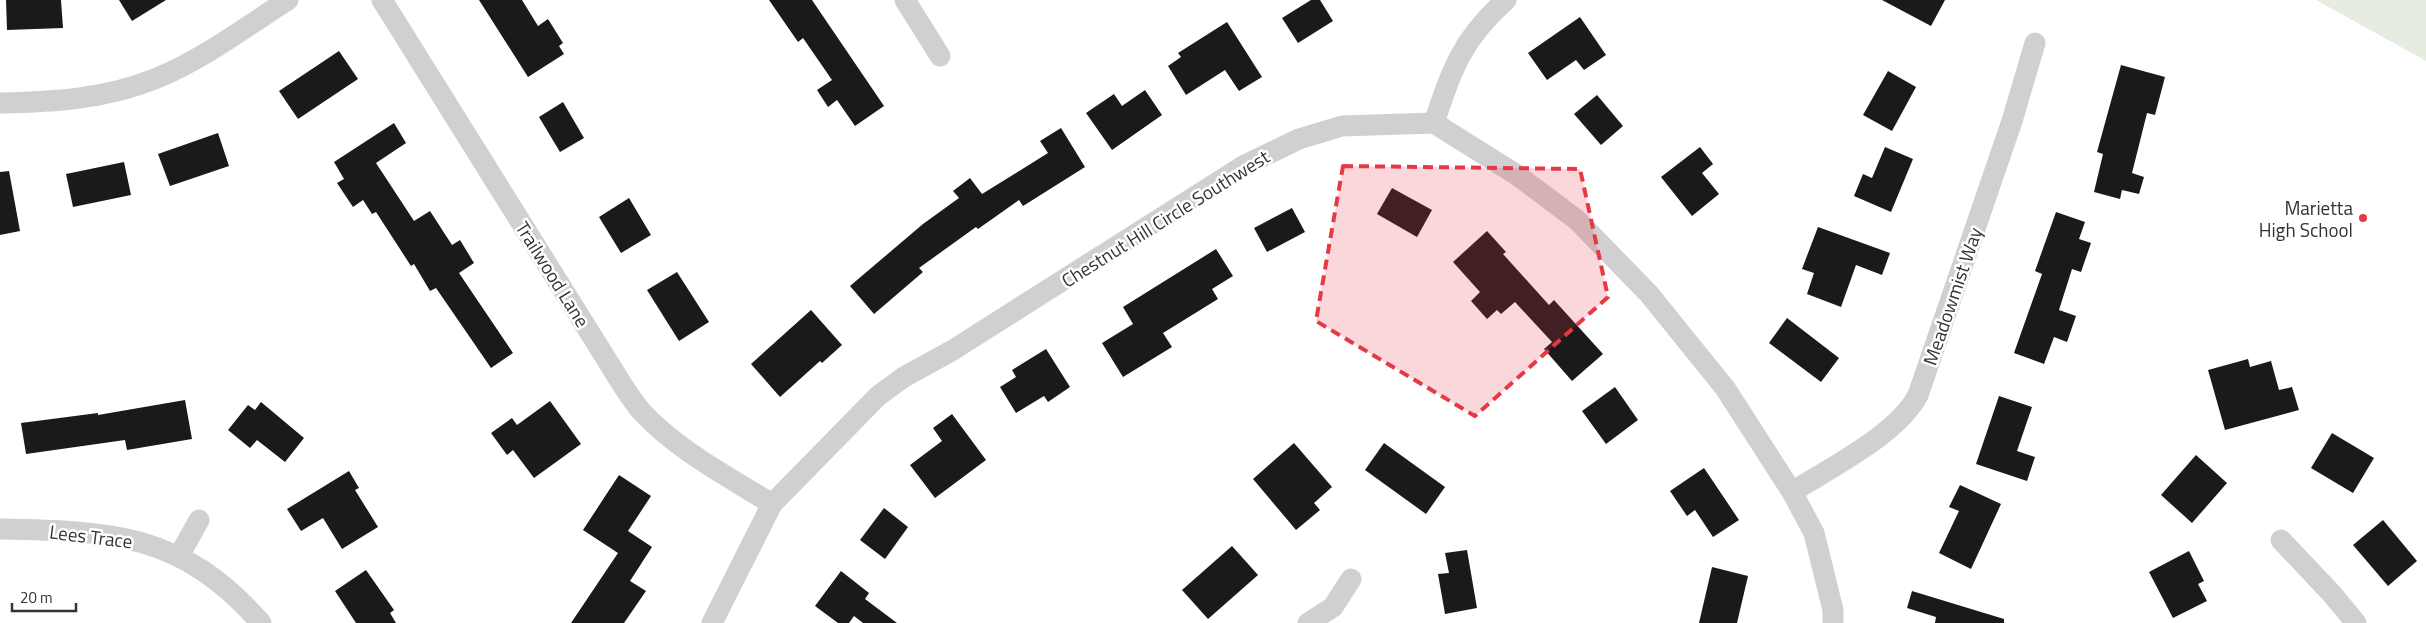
<svg xmlns="http://www.w3.org/2000/svg" width="2426" height="623" font-family="'Titillium Web',sans-serif">
  <style>
    .green { fill: #e6ecdf }
    .building { fill: #1a1a1a }
    .lines { fill: none; stroke-linecap: round; stroke-linejoin: round }
    .street { stroke: #d0d0d0; stroke-width: 21 }
    .marked { fill: #e63946; fill-opacity: 0.2; stroke: #e63946; stroke-width: 4; stroke-dasharray: 10 6; stroke-linejoin: round }
    .poi-dot { fill: #e63946; stroke: #fff; stroke-width: 2 }
    .labels { text-anchor: middle; dominant-baseline: central; stroke-width: 5; stroke-linejoin: round; paint-order: stroke }
    .poi-label { font-size: 19px; fill: #333; stroke: #fff; text-anchor: end }
    .street-label { font-size: 19px; fill: #333; stroke: #fff }
  </style>
  <rect width="100%" height="100%" fill="#fff"/>
  <path class="green" d="M 2316,0 L 2426,0 L 2426,61 Z"/>
  <g class="building">
    <path d="M 6,0 L 61,0 L 63,28 L 7,30 Z"/>
    <path d="M 119,0 L 166,0 L 132,21 Z"/>
    <path d="M 479,0 L 522,0 L 538,26 L 548,19 L 563,43 L 559,46 L 564,54 L 528,77 Z"/>
    <path d="M 769,0 L 812,0 L 884,106 L 855,126 L 837,100 L 828,107 L 817,90 L 832,80 L 803,38 L 798,42 Z"/>
    <path d="M 1311,0 L 1320,0 L 1333,21 L 1298,43 L 1282,18 Z"/>
    <path d="M 1882,0 L 1945,0 L 1931,26 Z"/>
    <path d="M 1580,17 L 1606,55 L 1584,70 L 1576,60 L 1547,80 L 1528,53 Z"/>
    <path d="M 1227,22 L 1262,77 L 1239,91 L 1225,70 L 1186,95 L 1168,66 L 1181,57 L 1178,53 Z"/>
    <path d="M 339,51 L 358,79 L 298,119 L 279,91 Z"/>
    <path d="M 2121,65 L 2165,77 L 2155,115 L 2147,113 L 2132,173 L 2144,177 L 2139,194 L 2122,190 L 2120,199 L 2094,192 L 2103,154 L 2097,152 Z"/>
    <path d="M 1888,71 L 1916,87 L 1892,131 L 1863,115 Z"/>
    <path d="M 1145,90 L 1162,115 L 1112,150 L 1086,113 L 1114,94 L 1122,106 Z"/>
    <path d="M 1597,95 L 1623,126 L 1601,145 L 1574,114 Z"/>
    <path d="M 563,102 L 584,138 L 560,152 L 539,117 Z"/>
    <path d="M 394,123 L 406,143 L 376,163 L 414,221 L 430,211 L 452,245 L 460,240 L 474,263 L 459,273 L 513,353 L 491,368 L 436,288 L 430,291 L 414,264 L 411,266 L 376,212 L 372,214 L 363,200 L 353,207 L 337,183 L 344,179 L 334,162 Z"/>
    <path d="M 1061,128 L 1085,167 L 1023,206 L 1019,200 L 978,229 L 976,227 L 919,268 L 923,272 L 874,314 L 850,286 L 923,224 L 959,198 L 953,191 L 970,178 L 982,194 L 1048,153 L 1040,141 Z"/>
    <path d="M 218,133 L 229,166 L 170,186 L 158,154 Z"/>
    <path d="M 1700,147 L 1713,164 L 1702,173 L 1719,194 L 1692,216 L 1661,177 Z"/>
    <path d="M 1885,147 L 1913,159 L 1891,212 L 1854,196 L 1863,174 L 1872,178 Z"/>
    <path d="M 124,162 L 131,195 L 73,207 L 66,174 Z"/>
    <path d="M 9,171 L 20,231 L 0,235 L 0,172 Z"/>
    <path d="M 1392,188 L 1432,210 L 1417,237 L 1377,214 Z"/>
    <path d="M 629,198 L 651,235 L 621,253 L 599,217 Z"/>
    <path d="M 1292,208 L 1305,232 L 1267,252 L 1254,228 Z"/>
    <path d="M 2056,212 L 2085,222 L 2079,239 L 2091,243 L 2081,272 L 2072,269 L 2059,310 L 2076,316 L 2067,342 L 2054,337 L 2044,364 L 2014,353 L 2042,274 L 2035,271 Z"/>
    <path d="M 1818,227 L 1890,253 L 1882,275 L 1856,265 L 1841,307 L 1807,294 L 1814,273 L 1802,269 Z"/>
    <path d="M 1487,231 L 1506,252 L 1503,254 L 1549,305 L 1554,300 L 1603,354 L 1572,381 L 1544,349 L 1552,342 L 1515,302 L 1501,314 L 1497,310 L 1487,319 L 1471,301 L 1480,292 L 1453,262 Z"/>
    <path d="M 1216,249 L 1233,276 L 1212,289 L 1218,299 L 1163,333 L 1172,347 L 1123,377 L 1102,343 L 1133,324 L 1123,307 Z"/>
    <path d="M 677,272 L 709,322 L 679,341 L 647,290 Z"/>
    <path d="M 811,310 L 842,345 L 822,363 L 820,361 L 780,397 L 751,364 Z"/>
    <path d="M 1787,318 L 1839,358 L 1821,382 L 1769,343 Z"/>
    <path d="M 1046,349 L 1070,387 L 1048,402 L 1044,396 L 1016,413 L 1000,387 L 1016,377 L 1012,370 Z"/>
    <path d="M 2248,359 L 2250,367 L 2271,361 L 2279,390 L 2292,387 L 2299,410 L 2225,430 L 2208,370 Z"/>
    <path d="M 1615,387 L 1638,420 L 1606,444 L 1582,411 Z"/>
    <path d="M 1999,396 L 2032,407 L 2017,451 L 2035,457 L 2027,481 L 1976,464 Z"/>
    <path d="M 185,400 L 192,439 L 127,450 L 125,440 L 26,454 L 21,423 L 98,413 L 98,415 Z"/>
    <path d="M 550,401 L 581,444 L 534,478 L 513,450 L 507,455 L 491,433 L 512,418 L 517,425 Z"/>
    <path d="M 261,402 L 304,438 L 285,462 L 257,440 L 250,448 L 228,430 L 248,405 L 255,410 Z"/>
    <path d="M 952,414 L 986,460 L 935,498 L 910,465 L 942,441 L 933,428 Z"/>
    <path d="M 2332,433 L 2374,458 L 2353,493 L 2311,468 Z"/>
    <path d="M 1294,443 L 1332,487 L 1314,503 L 1320,510 L 1296,530 L 1253,479 Z"/>
    <path d="M 1384,443 L 1445,487 L 1426,514 L 1365,470 Z"/>
    <path d="M 2196,455 L 2227,483 L 2192,523 L 2161,495 Z"/>
    <path d="M 1704,468 L 1739,520 L 1713,537 L 1695,510 L 1687,516 L 1670,491 Z"/>
    <path d="M 349,471 L 359,488 L 355,490 L 378,527 L 342,549 L 323,518 L 301,531 L 287,509 Z"/>
    <path d="M 619,475 L 651,496 L 628,531 L 652,547 L 630,581 L 646,591 L 624,623 L 571,623 L 618,553 L 583,530 Z"/>
    <path d="M 1960,485 L 2001,504 L 1971,569 L 1939,553 L 1959,511 L 1949,507 Z"/>
    <path d="M 884,508 L 908,527 L 885,559 L 860,540 Z"/>
    <path d="M 2383,520 L 2417,561 L 2388,586 L 2353,545 Z"/>
    <path d="M 1232,546 L 1258,575 L 1208,619 L 1182,590 Z"/>
    <path d="M 1467,550 L 1477,608 L 1445,614 L 1438,574 L 1449,573 L 1445,553 Z"/>
    <path d="M 2189,551 L 2204,581 L 2198,584 L 2207,601 L 2173,618 L 2149,572 Z"/>
    <path d="M 1712,567 L 1748,576 L 1737,623 L 1699,623 Z"/>
    <path d="M 366,570 L 394,610 L 390,613 L 396,623 L 356,623 L 335,591 Z"/>
    <path d="M 841,571 L 869,593 L 865,599 L 897,623 L 863,623 L 854,616 L 849,623 L 838,623 L 815,606 Z"/>
    <path d="M 1912,591 L 2004,619 L 2004,623 L 1935,623 L 1936,617 L 1907,608 Z"/>
  </g>
  <g class="lines">
    <g class="street">
      <path d="M 382,0 L 615,373 C 623,386 631,399 641,411 C 677,450 727,476 772,504"/>
      <path d="M 905,0 L 940,56"/>
      <path d="M 0,103 C 54,102 106,99 157,78 C 202,60 247,26 288,0"/>
      <path d="M 1434,123 C 1452,69 1462,39 1506,0"/>
      <path d="M 1792,492 C 1830,468 1898,434 1918,395 L 2012,121 L 2035,43"/>
      <path d="M 0,529 C 112,531 182,533 261,623"/>
      <path d="M 2281,540 L 2332,594 L 2356,623"/>
      <path d="M 179,556 L 199,520"/>
      <path d="M 712,623 L 772,504 L 878,396 L 904,377 L 953,350 L 1243,166 L 1299,139 L 1342,126 L 1434,123 L 1517,175 L 1577,220 L 1649,294 L 1725,388 L 1792,492 L 1814,533 L 1833,610 L 1833,623"/>
      <path d="M 1308,623 L 1333,607 L 1351,579"/>
    </g>
  </g>
  <path class="marked" d="M 1343,166 L 1580,169 L 1608,297 L 1475,416 L 1316,321 Z"/>
  <circle class="poi-dot" cx="2363" cy="218" r="5"/>
  <g class="labels">
    <g class="poi-label">
      <text x="2353" y="207">Marietta<tspan x="2353" dy="22">High School</tspan></text>
    </g>
    <g class="street-label">
      <text transform="translate(1165 218) rotate(-32)">Chestnut Hill Circle Southwest</text>
      <text transform="translate(553 274) rotate(58)">Trailwood Lane</text>
      <text transform="translate(1952 296) rotate(-71)">Meadowmist Way</text>
      <text transform="translate(91 536) rotate(7)">Lees Trace</text>
    </g>
  </g>
  <path d="M12 603v8h64v-8" fill="none" stroke="#333333" stroke-width="2.5"/>
  <text x="20" y="603" font-size="15" fill="#333333" stroke="#ffffff" stroke-width="4" paint-order="stroke">20 m</text>
</svg>
